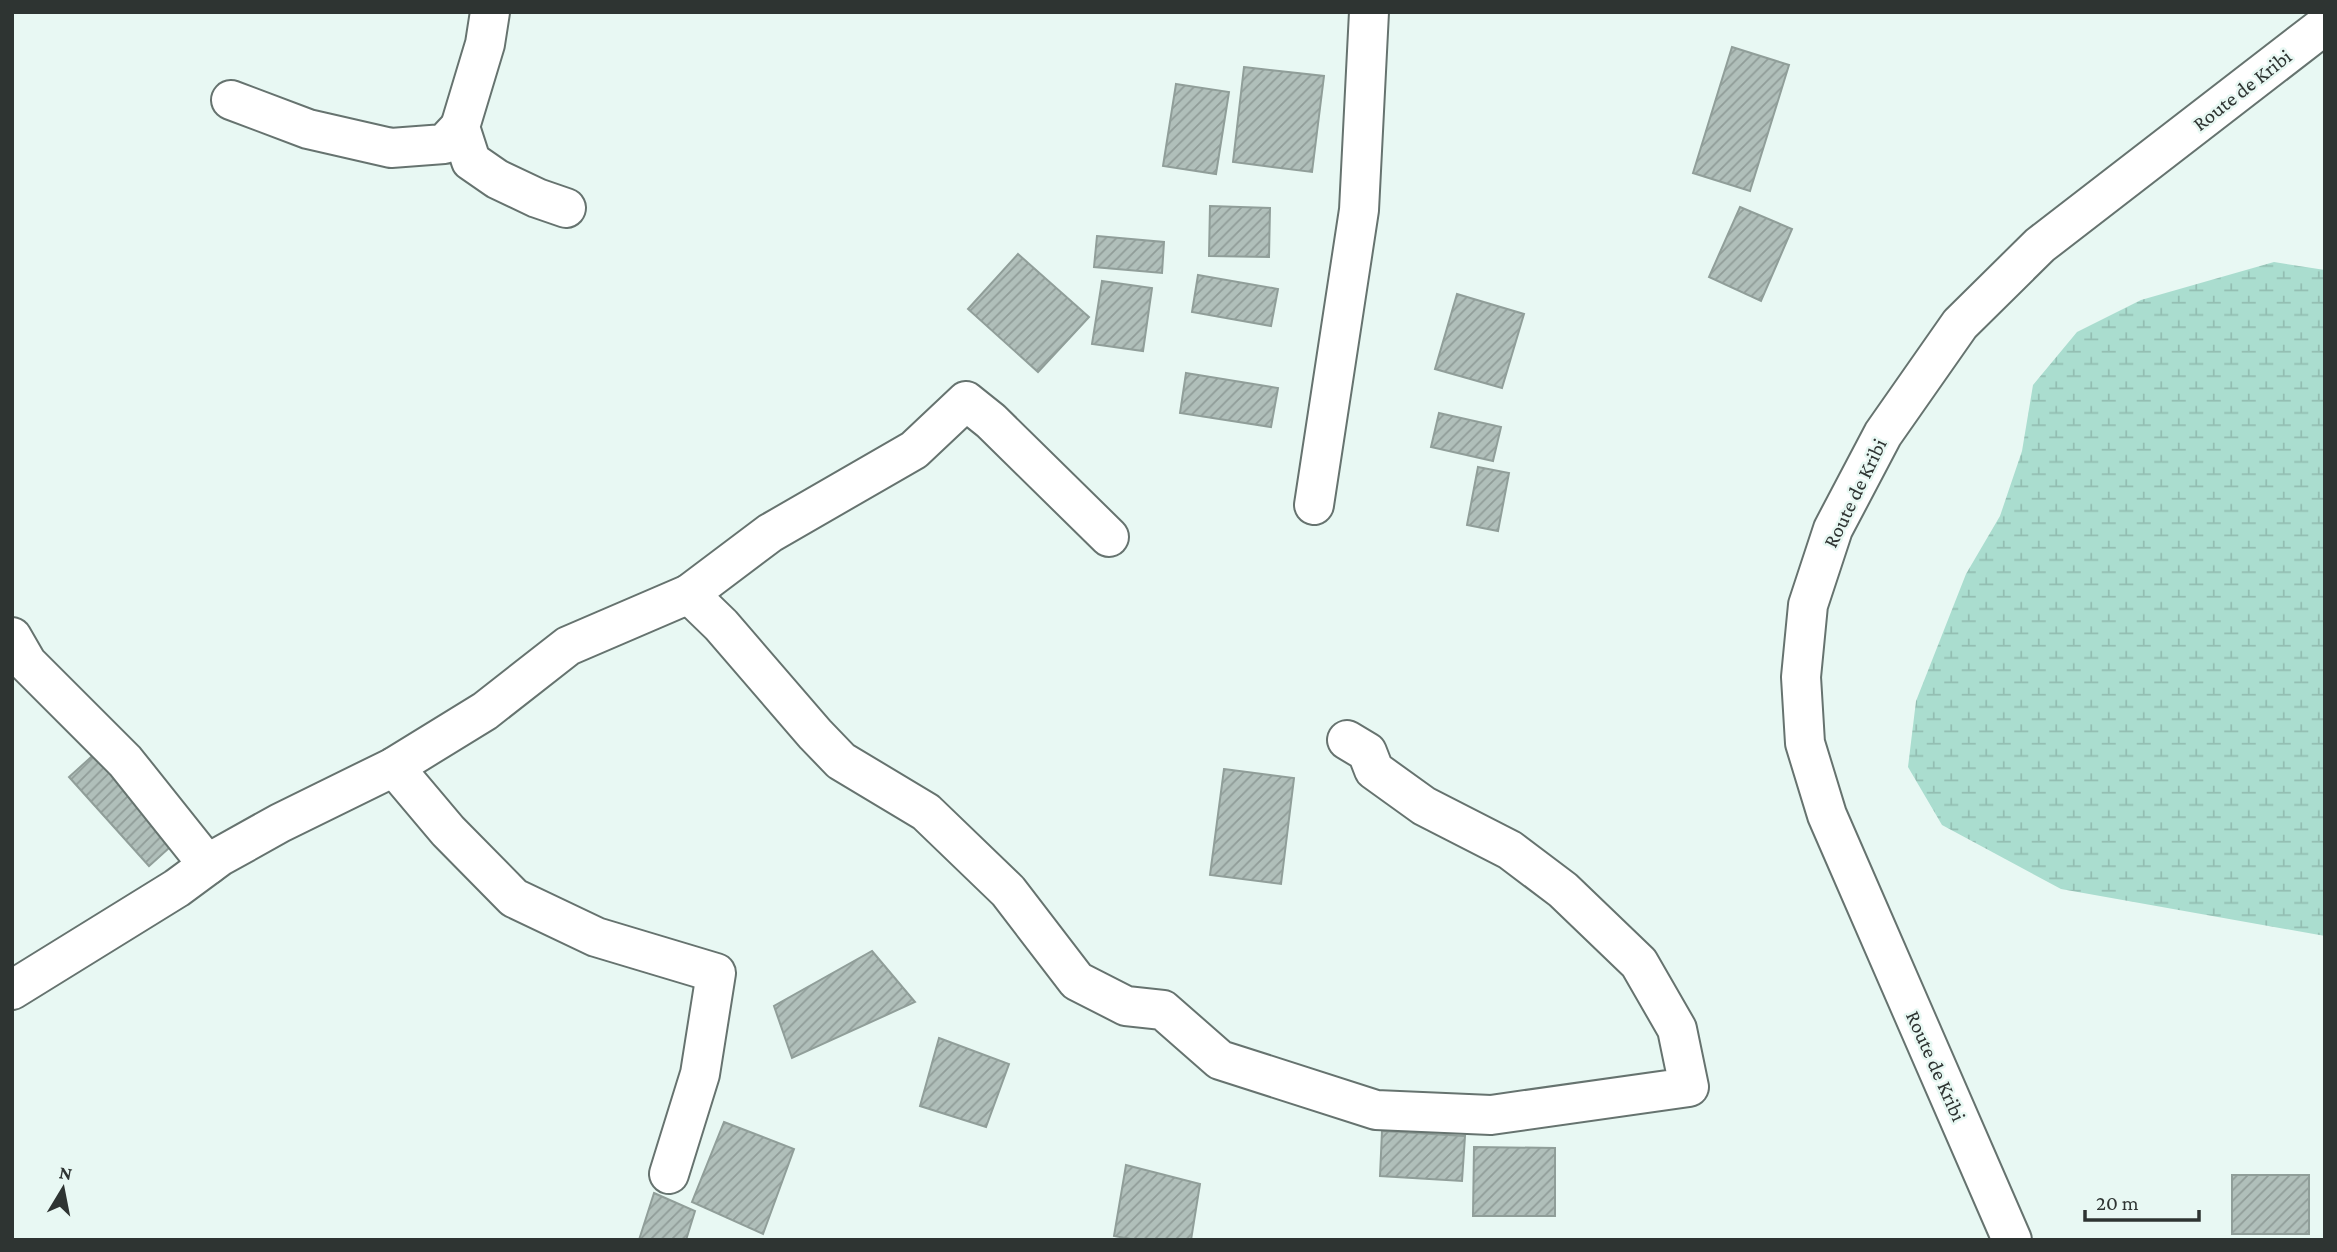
<svg xmlns="http://www.w3.org/2000/svg" width="2337" height="1252" font-family="'Crimson Pro',serif">
  <style>
    .wetland { fill: url(#wetland-marsh) }
    .building { fill: url(#building-hatch); stroke: #909e99; stroke-width: 2 }
    .lines { fill: none; stroke-linecap: round; stroke-linejoin: round }
    .street-casing { stroke: #66736f; stroke-width: 42 }
    .primary-casing { stroke: #66736f; stroke-width: 42 }
    .street { stroke: #fff; stroke-width: 38 }
    .primary { stroke: #fff; stroke-width: 38 }
    .labels { text-anchor: middle; dominant-baseline: central; stroke-width: 5; stroke-linejoin: round; paint-order: stroke }
    .street-label { font-size: 21px; fill: #2e3432; stroke: #e8f8f3 }
  </style>
  <defs>
    <pattern id="wetland-marsh" width="20" height="14" patternUnits="userSpaceOnUse" patternTransform="scale(1.75)"><rect width="20" height="14" fill="#aaddcf"/><path d="M1 5h8M5 5V1M11 12h8M15 12V8" fill="none" stroke="#93beb2"/></pattern>
    <pattern id="building-hatch" width="6" height="6" patternUnits="userSpaceOnUse" patternTransform="scale(1.75)"><rect width="6" height="6" fill="#b0bfba"/><path d="M-1 1l2-2M0 6l6-6M5 7l2-2" fill="none" stroke="#909c98"/></pattern>
  </defs>
  <rect width="100%" height="100%" fill="#e8f8f3"/>
  <path class="wetland" d="M 2274,262 L 2325,270 L 2325,936 L 2061,889 L 1942,825 L 1908,767 L 1916,701 L 1966,574 L 2000,516 L 2022,451 L 2033,385 L 2077,332 L 2141,300 Z"/>
  <g class="building">
    <path d="M 1732,47 L 1789,65 L 1750,191 L 1693,173 Z"/>
    <path d="M 1244,67 L 1324,76 L 1312,172 L 1233,162 Z"/>
    <path d="M 1176,84 L 1229,92 L 1216,174 L 1163,166 Z"/>
    <path d="M 1210,206 L 1270,208 L 1269,257 L 1209,256 Z"/>
    <path d="M 1740,207 L 1792,229 L 1761,301 L 1709,277 Z"/>
    <path d="M 1097,236 L 1164,242 L 1162,273 L 1094,267 Z"/>
    <path d="M 1018,254 L 1089,317 L 1038,372 L 968,309 Z"/>
    <path d="M 1198,275 L 1278,289 L 1271,326 L 1192,312 Z"/>
    <path d="M 1102,281 L 1152,288 L 1143,351 L 1092,344 Z"/>
    <path d="M 1457,294 L 1524,314 L 1502,388 L 1435,369 Z"/>
    <path d="M 1186,373 L 1278,388 L 1271,427 L 1180,413 Z"/>
    <path d="M 1439,413 L 1501,427 L 1493,461 L 1431,447 Z"/>
    <path d="M 1478,467 L 1509,473 L 1498,531 L 1467,525 Z"/>
    <path d="M 99,750 L 179,839 L 149,866 L 69,777 Z"/>
    <path d="M 1224,769 L 1294,778 L 1281,884 L 1210,875 Z"/>
    <path d="M 872,951 L 915,1002 L 792,1058 L 774,1006 Z"/>
    <path d="M 939,1038 L 1009,1064 L 986,1127 L 920,1106 Z"/>
    <path d="M 724,1122 L 794,1149 L 763,1234 L 692,1202 Z"/>
    <path d="M 1382,1131 L 1465,1136 L 1462,1181 L 1380,1176 Z"/>
    <path d="M 1474,1147 L 1555,1148 L 1555,1216 L 1473,1216 Z"/>
    <path d="M 1126,1165 L 1200,1184 L 1191,1240 L 1136,1240 L 1114,1236 Z"/>
    <rect x="2232" y="1175" width="77" height="59"/>
    <path d="M 654,1193 L 695,1211 L 686,1240 L 639,1240 Z"/>
  </g>
  <g class="lines">
    <g class="street-casing">
      <g id="street">
        <path d="M 490,12 L 485,44 L 460,127 L 471,161 L 497,179 L 537,198 L 566,208"/>
        <path d="M 231,100 L 308,129 L 391,148 L 444,144 L 460,127"/>
        <path d="M 1314,505 L 1359,210 L 1369,12"/>
        <path d="M 689,594 L 770,533 L 914,450 L 966,401 L 991,421 L 1109,537"/>
        <path d="M 12,637 L 27,663 L 125,761 L 208,865"/>
        <path d="M 394,767 L 448,831 L 514,898 L 596,937 L 716,973 L 700,1074 L 669,1174"/>
        <path d="M 12,990 L 177,888 L 219,857 L 280,823 L 394,767 L 485,711 L 568,646 L 689,594 L 721,625 L 815,734 L 841,761 L 926,812 L 1008,891 L 1077,981 L 1126,1006 L 1163,1010 L 1220,1060 L 1376,1110 L 1491,1115 L 1689,1087 L 1677,1029 L 1639,963 L 1563,890 L 1510,850 L 1424,806 L 1374,770 L 1367,752 L 1347,740"/>
      </g>
    </g>
    <g class="primary-casing">
      <path id="primary" d="M 2012,1240 L 1827,815 L 1805,743 L 1801,677 L 1808,605 L 1833,529 L 1883,434 L 1960,324 L 2040,245 L 2325,25"/>
    </g>
    <use href="#street" class="street"/>
    <use href="#primary" class="primary"/>
  </g>
  <g class="labels">
    <g class="street-label">
      <text transform="translate(2242 90) rotate(-38)">Route de Kribi</text>
      <text transform="translate(1855 493) rotate(-64)">Route de Kribi</text>
      <text transform="translate(1936 1066) rotate(66)">Route de Kribi</text>
    </g>
  </g>
  <rect width="2337" height="1252" fill="none" stroke="#2e3432" stroke-width="28"/>
  <g transform="translate(63 1189) rotate(10)" stroke="#e8f8f3" stroke-width="5" paint-order="stroke">
  <path d="M0-5L12 26L0 18L-12 26Z" fill="#2e3432"/>
  <text y="-10" font-size="19" font-weight="bold" text-anchor="middle" fill="#2e3432">N</text>
  </g>
  <path d="M2085 1210v10h114v-10" fill="none" stroke="#2e3432" stroke-width="3.5"/>
  <text x="2096" y="1210" font-size="21" fill="#2e3432" stroke="#e8f8f3" stroke-width="5" paint-order="stroke">20 m</text>
</svg>
